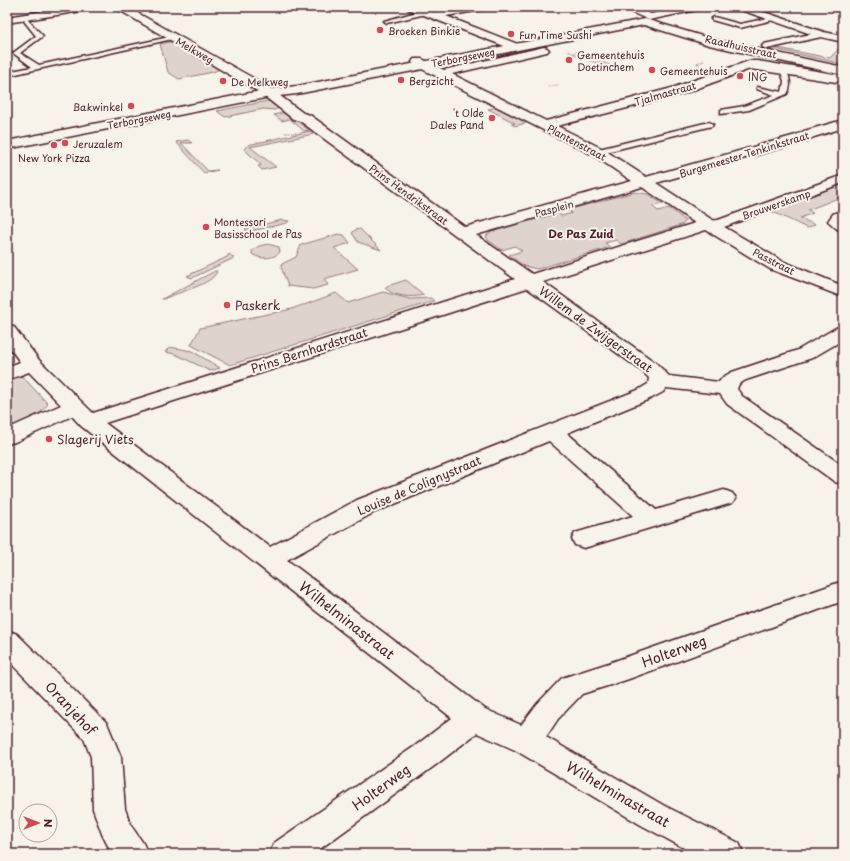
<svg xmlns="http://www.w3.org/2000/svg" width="850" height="861" font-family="'Playpen Sans',sans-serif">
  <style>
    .green { fill: #ded4cc; stroke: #947a7c }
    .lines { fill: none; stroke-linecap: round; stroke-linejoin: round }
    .service-casing { stroke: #4a1f2b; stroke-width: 3 }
    .pedestrian-casing { stroke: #4a1f2b; stroke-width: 3 }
    .minor-casing { stroke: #4a1f2b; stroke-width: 3 }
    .tertiary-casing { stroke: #4a1f2b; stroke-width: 3 }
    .secondary-casing { stroke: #4a1f2b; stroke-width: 3 }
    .path { stroke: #4a1f2b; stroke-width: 1.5; stroke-dasharray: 0.5 1.5; stroke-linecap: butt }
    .service { fill: #f7f3e8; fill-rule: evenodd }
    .pedestrian { fill: #f7f3e8; fill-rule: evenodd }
    .minor { fill: #f7f3e8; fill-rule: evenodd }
    .tertiary { fill: #f7f3e8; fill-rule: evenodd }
    .secondary { fill: #f7f3e8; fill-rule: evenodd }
    .poi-dot { fill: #d1495b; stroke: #f7f3e8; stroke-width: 1.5 }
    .labels { text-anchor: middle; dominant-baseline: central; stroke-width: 4; stroke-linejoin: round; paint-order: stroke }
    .far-poi-label { font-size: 10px; fill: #4a1f2b; stroke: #f7f3e8; text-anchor: start }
    .far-street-label { font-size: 10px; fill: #4a1f2b; stroke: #f7f3e8 }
    .far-neighbourhood-label { font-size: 11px; font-weight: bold; fill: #4a1f2b; stroke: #f7f3e8 }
    .poi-label { font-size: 12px; fill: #4a1f2b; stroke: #f7f3e8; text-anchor: start }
    .street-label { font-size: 12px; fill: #4a1f2b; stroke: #f7f3e8 }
    .near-street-label { font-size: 14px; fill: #4a1f2b; stroke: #f7f3e8 }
  </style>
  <rect width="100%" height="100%" fill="#f7f3e8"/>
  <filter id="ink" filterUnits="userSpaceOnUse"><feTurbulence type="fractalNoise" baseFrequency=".025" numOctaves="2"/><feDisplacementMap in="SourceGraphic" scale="8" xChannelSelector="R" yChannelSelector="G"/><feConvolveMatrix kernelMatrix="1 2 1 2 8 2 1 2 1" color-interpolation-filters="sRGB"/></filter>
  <g filter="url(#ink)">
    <g class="green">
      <path d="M 169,42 L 176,43 L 220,69 L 213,72 L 179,79 L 168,72 L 160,44 Z"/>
      <path d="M 843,44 L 843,64 L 770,48 L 772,47 L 830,58 Z"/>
      <path d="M 268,101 L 274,103 L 272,104 L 280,107 L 275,110 L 263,109 L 225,117 L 217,111 Z"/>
      <path d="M 497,107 L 529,122 L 515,126 L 511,124 L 515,123 L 488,109 Z"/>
      <path d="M 286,112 L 309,130 L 304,131 L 290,119 L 282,121 L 274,115 Z"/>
      <path d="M 310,131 L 314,134 L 250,147 L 276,167 L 262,170 L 258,166 L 261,165 L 244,149 L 248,145 Z"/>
      <path d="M 188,140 L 192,143 L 181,143 L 208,171 L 218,170 L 204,173 L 176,142 Z"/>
      <path d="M 843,181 L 843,196 L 808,210 L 813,213 L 800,218 L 815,225 L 807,228 L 771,211 Z"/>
      <path d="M 635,192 L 647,194 L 663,204 L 652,206 L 658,211 L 669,208 L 686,221 L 681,225 L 621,244 L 616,240 L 605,243 L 610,247 L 537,269 L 524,266 L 509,255 L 522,251 L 515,246 L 502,250 L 488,240 L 486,236 L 491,232 L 558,213 L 562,216 L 572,213 L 567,210 Z"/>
      <path d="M 282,220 L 289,221 L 287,223 L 247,232 L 245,229 Z"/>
      <path d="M 360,229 L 381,250 L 358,242 L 352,233 L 355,230 Z"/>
      <path d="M 338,234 L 344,235 L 350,243 L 334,248 L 358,269 L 324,279 L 328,285 L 313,289 L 288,286 L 281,267 L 282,264 L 296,257 L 301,245 Z"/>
      <path d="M 268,244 L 279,247 L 280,252 C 274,259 260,260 252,254 L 252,251 L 259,246 Z"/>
      <path d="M 229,254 L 234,258 L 192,278 L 187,276 L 227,257 Z"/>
      <path d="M 215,271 L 217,271 C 213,285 177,292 164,299 L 162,299 Z"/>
      <path d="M 406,280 L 424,295 C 411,298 395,297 385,288 L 387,286 Z"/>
      <path d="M 383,292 L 410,299 L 431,298 L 434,301 L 230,365 L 191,345 L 200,328 L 292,309 L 302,305 L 304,305 L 336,293 L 348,303 Z"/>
      <path d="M 170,347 L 192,351 L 220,368 L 210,371 L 175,354 L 165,352 Z"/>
      <path d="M 19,376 L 23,377 L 48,404 L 40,413 L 7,429 L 7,378 Z"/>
    </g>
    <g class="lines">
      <g class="service-casing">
        <g id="service">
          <path d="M 424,10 L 430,13 L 387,23 L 384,21 Z"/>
          <path d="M 714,17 L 740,24 L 774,17 L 777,19 L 740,28 L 712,20 L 711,19 Z"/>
          <path d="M 27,19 L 43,36 L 20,53 L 39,65 L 174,36 L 177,38 L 7,76 L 7,72 L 32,67 L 13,53 L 36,36 L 24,21 Z"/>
          <path d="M 783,67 L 786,69 C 790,78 792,86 787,94 L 749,110 L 721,114 L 721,110 L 744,106 L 774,95 L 757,89 L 757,87 L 782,92 L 784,81 L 780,69 Z"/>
          <path d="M 709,122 L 713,124 L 712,126 L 598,154 L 594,152 L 595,150 Z"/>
        </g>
      </g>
      <g class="pedestrian-casing">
        <g id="pedestrian">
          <path d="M 685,7 L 701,7 L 697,10 L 649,20 L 645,17 L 646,15 Z"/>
          <path d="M 737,7 L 749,7 L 824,32 L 843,36 L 843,42 L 821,37 L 767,49 L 764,48 L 762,46 L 764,44 L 811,34 L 738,9 Z"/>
          <path d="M 544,47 L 547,48 L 549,50 L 547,52 L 439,77 L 434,74 L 439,71 Z"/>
          <path d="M 843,175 L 843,183 L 724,227 L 703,227 L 701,224 L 703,221 L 718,220 Z"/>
        </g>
      </g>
      <g class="minor-casing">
        <g id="minor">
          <path d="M 68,7 L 93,7 L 88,10 L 7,23 L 7,17 Z"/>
          <path d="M 114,7 L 127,7 L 267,86 L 303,113 L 310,115 L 465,227 L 632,181 L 593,155 L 414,65 L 412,62 L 414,59 L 422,59 L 546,121 L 672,88 L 749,61 L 758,61 L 840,75 L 842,78 L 840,81 L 836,82 L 750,69 L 682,94 L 557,126 L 603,149 L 646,177 L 796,135 L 804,131 L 843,120 L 843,128 L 814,137 L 806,141 L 656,183 L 714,221 L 782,261 L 843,286 L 843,297 L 770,269 L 706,230 L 543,282 L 656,363 L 669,376 L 719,382 L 723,377 L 732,372 L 798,350 L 836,328 L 843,326 L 843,340 L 812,358 L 746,380 L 739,384 L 737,389 L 742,396 L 843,466 L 843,484 L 835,482 L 727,404 L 720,394 L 666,388 L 663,392 L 652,398 L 567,433 L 656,510 L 724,490 L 732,493 L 736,498 L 732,503 L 584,548 L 575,545 L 572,539 L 575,533 L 633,516 L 549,441 L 375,512 L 287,560 L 485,709 L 521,725 L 538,703 L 562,678 L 609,663 L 843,581 L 843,601 L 626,680 L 582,694 L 558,719 L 546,737 L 663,805 L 739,843 L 744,854 L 695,854 L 641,825 L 515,750 L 477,733 L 437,764 L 313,854 L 269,854 L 274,843 L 415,746 L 452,718 L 81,426 L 72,416 L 15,442 L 7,444 L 7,429 L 61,405 L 29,372 L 7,380 L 7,367 L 20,362 L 7,344 L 7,325 L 14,327 L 39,360 L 93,413 L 515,279 L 300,121 L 293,119 L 259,92 ZM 642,187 L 695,223 L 532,274 L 476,235 ZM 527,288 L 642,371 L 649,378 L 648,384 L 638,390 L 357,500 L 270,547 L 105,423 Z"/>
          <path d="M 407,7 L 422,7 L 434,12 L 463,7 L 487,7 L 482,10 L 446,16 L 520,45 L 522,47 L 520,49 L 512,49 L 408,9 Z"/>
          <path d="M 843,210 L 843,231 L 837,229 L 828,221 L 833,214 Z"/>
          <path d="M 7,630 L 17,634 L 107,723 L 121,757 L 125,809 L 132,827 L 143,843 L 148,854 L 112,854 L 102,834 L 93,809 L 91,757 L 84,739 L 7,659 Z"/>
        </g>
      </g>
      <g class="tertiary-casing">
        <path id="tertiary" d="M 623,7 L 636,7 L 653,15 L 654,17 L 649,20 L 624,9 Z"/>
      </g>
      <g class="secondary-casing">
        <path id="secondary" d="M 645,19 L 712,39 L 843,67 L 843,75 L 709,45 L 644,25 L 297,94 L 270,97 L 7,149 L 7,141 L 270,89 L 297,86 Z"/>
      </g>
      <g class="path">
        <path d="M 569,52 L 610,69 L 613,68 L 593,60 L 595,59 L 617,68"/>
        <path d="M 574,53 L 581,51"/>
        <path d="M 587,59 L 595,57"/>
        <path d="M 701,67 L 697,63 L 704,61"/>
        <path d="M 612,72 L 618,71"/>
        <path d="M 548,87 L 559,85"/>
        <path d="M 285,133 L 297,133"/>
      </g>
      <use href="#service" class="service"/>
      <use href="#pedestrian" class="pedestrian"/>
      <use href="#minor" class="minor"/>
      <use href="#tertiary" class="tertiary"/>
      <use href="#secondary" class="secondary"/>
    </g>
  </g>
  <g class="poi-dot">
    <circle cx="380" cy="30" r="4"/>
    <circle cx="511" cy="34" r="4"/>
    <circle cx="569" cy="60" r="4"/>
    <circle cx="652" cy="70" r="4"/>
    <circle cx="740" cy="76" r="4"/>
    <circle cx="401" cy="80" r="4"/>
    <circle cx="223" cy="81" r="4"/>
    <circle cx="131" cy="106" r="4"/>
    <circle cx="492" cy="118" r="4"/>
    <circle cx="65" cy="143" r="4"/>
    <circle cx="54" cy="145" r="4"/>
    <circle cx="206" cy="227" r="4"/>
    <circle cx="227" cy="305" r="4"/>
    <circle cx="49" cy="439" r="4"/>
  </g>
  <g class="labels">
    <g class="far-poi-label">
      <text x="388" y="30">Broeken Binkie</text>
      <text x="519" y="34">Fun Time Sushi</text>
      <text x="577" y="54">Gemeentehuis<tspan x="577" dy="12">Doetinchem</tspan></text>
      <text x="660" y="70">Gemeentehuis</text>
      <text x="748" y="76">ING</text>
      <text x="409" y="80">Bergzicht</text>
      <text x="231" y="81">De Melkweg</text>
      <text x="123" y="106" text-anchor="end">Bakwinkel</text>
      <text x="484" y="112" text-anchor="end">'t Olde<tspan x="484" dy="12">Dales Pand</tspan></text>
      <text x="73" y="143">Jeruzalem</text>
      <text x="54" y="157" text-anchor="middle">New York Pizza</text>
      <text x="214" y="221">Montessori<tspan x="214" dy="12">Basisschool de Pas</tspan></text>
    </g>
    <g class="far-street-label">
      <text transform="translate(741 46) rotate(13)">Raadhuisstraat</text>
      <text transform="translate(195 50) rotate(30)">Melkweg</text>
      <text transform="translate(463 57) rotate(-11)">Terborgseweg</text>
      <text transform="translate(665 93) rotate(-16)">Tjalmastraat</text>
      <text transform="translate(139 119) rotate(-11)">Terborgseweg</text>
      <text transform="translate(577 142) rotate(28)">Plantenstraat</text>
      <text transform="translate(744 154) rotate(-17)">Burgemeester Tenkinkstraat</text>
      <text transform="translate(409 194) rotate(36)">Prins Hendrikstraat</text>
      <text transform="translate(776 204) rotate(-19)">Brouwerskamp</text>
      <text transform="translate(554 208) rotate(-15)">Pasplein</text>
      <text transform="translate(774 261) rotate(27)">Passtraat</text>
    </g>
    <g class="far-neighbourhood-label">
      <text x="581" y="233">De Pas Zuid</text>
    </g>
    <g class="poi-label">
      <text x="235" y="305">Paskerk</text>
      <text x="57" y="439">Slagerij Viets</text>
    </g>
    <g class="street-label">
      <text transform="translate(596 329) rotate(36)">Willem de Zwijgerstraat</text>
      <text transform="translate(309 350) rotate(-18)">Prins Bernhardstraat</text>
      <text transform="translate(419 485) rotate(-23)">Louise de Colignystraat</text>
    </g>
    <g class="near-street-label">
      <text transform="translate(347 620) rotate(38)">Wilhelminastraat</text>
      <text transform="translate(674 651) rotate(-20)">Holterweg</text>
      <text transform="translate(71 708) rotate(47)">Oranjehof</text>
      <text transform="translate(381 787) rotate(-36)">Holterweg</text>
      <text transform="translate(618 794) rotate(30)">Wilhelminastraat</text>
    </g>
  </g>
  <rect width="850" height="861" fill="none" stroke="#f7f3e8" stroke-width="24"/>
  <rect x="12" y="12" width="826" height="837" fill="none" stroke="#4a1f2b" stroke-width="1.5" filter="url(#ink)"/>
  <g transform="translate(38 823) rotate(90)"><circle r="19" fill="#f7f3e8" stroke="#b29e9c"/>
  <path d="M0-3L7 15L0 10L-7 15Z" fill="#d1495b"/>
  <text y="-6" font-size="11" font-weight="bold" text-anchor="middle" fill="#4a1f2b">N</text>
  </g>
</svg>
